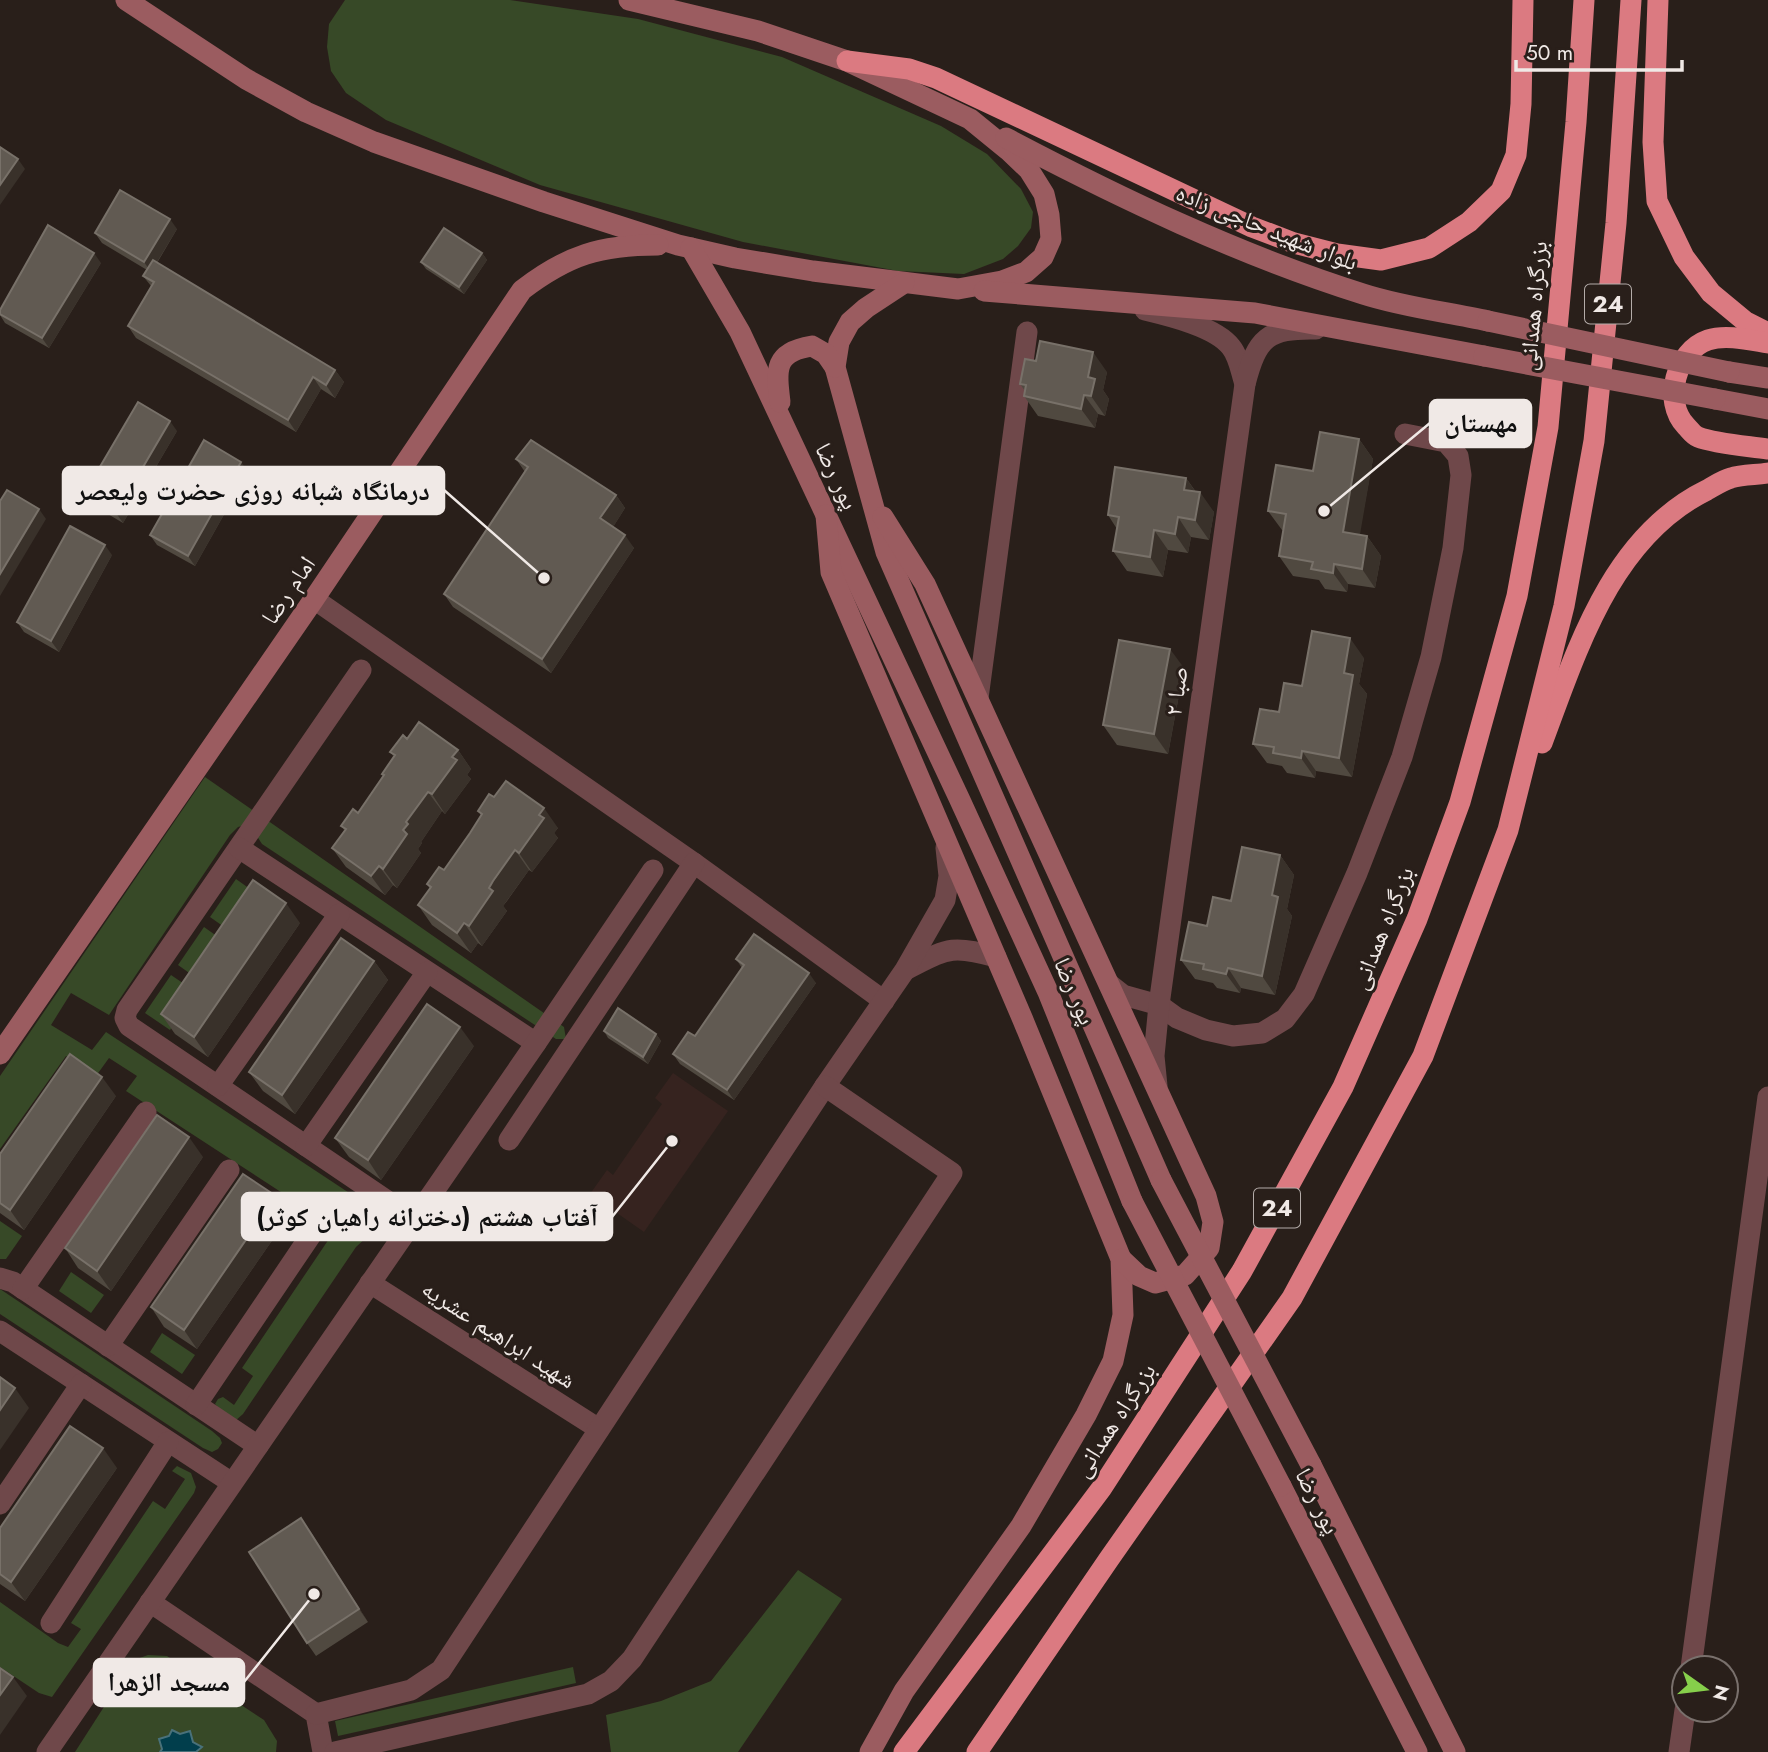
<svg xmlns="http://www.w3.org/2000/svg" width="1768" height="1752" font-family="Jost,'Noto Naskh Arabic',sans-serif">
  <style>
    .education { fill: #36231f }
    .green { fill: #374927 }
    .water { fill: #013e4c; stroke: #49717a; stroke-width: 2 }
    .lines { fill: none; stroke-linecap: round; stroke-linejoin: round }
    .street { stroke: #6f484a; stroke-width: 21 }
    .secondary { stroke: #9b5c60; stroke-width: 21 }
    .highway { stroke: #db7a81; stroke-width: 21 }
    .secondary-bridge { stroke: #9b5c60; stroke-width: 21 }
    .wall { fill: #504940 }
    .shaded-wall { fill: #39312a }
    .building { fill: #615a52; stroke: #787169; stroke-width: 2 }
    .labels { text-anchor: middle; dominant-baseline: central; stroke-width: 6; stroke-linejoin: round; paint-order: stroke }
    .shield { fill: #291f1a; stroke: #b4aca9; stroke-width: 2 }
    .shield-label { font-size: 23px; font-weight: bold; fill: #f0e9e6 }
    .street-label { font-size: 24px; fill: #f0e9e6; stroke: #291f1a }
    .leader { fill: none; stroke: #f0e9e6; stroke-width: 2.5 }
    .callout-dot { fill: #f0e9e6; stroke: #291f1a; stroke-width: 2.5 }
    .callout { fill: #f0e9e6; stroke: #f0e9e6; stroke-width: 2.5 }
    .callout-label { font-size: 26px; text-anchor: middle; font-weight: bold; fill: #111 }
  </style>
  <rect width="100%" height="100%" fill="#291f1a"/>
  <path class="education" d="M 673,1073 L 728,1111 L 644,1232 L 590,1194 L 607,1170 L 613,1175 L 662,1104 L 655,1098 Z"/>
  <g class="green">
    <path d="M 345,0 L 510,0 L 638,19 L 782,57 L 941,126 L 987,154 L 1021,189 L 1033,212 L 1031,228 L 1018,246 L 1003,259 L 964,274 L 898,271 L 743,242 L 540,185 L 386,120 L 346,93 L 331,71 L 327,47 L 329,24 Z"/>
    <path d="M 205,777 L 564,1027 L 566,1039 L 556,1039 L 262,844 L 249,824 L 238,827 L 230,835 L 109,1015 L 71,993 L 51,1025 L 92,1050 L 106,1032 L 375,1210 C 379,1226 367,1237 356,1247 L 243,1414 L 235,1421 L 227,1418 L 215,1404 L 218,1399 L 223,1397 L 234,1405 L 253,1376 L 242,1368 L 333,1233 L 333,1226 L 126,1091 L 137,1076 L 109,1058 L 96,1076 L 66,1056 L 0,1149 L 0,1076 Z"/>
    <path d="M 236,879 L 260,896 L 234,934 L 210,917 Z"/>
    <path d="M 204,927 L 228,944 L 202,982 L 178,965 Z"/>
    <path d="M 171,975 L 196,992 L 170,1030 L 145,1013 Z"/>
    <path d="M 0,1221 L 22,1236 L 6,1259 L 0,1259 Z"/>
    <path d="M 71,1272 L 104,1295 L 91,1313 L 59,1291 Z"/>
    <path d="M 0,1289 L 212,1431 L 220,1438 L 222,1443 L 218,1449 L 212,1452 L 203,1448 L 0,1314 Z"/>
    <path d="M 162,1333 L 195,1355 L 182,1374 L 150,1352 Z"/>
    <path d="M 177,1466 L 191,1473 L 196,1487 L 194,1493 L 52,1697 L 39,1693 L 0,1667 L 0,1602 L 58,1643 L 68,1647 L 81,1629 L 71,1623 L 153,1501 L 165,1509 L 185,1479 L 172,1471 Z"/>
    <path d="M 798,1570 L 842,1599 L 738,1752 L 611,1752 L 606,1715 L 661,1701 L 711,1681 Z"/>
    <path d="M 148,1655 L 167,1656 L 264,1720 L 277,1741 L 276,1752 L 75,1752 L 134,1660 Z"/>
    <path d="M 573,1667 L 576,1683 L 338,1736 L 335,1721 Z"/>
  </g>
  <path class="water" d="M 172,1730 L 180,1734 L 190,1731 L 193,1742 L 202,1747 L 196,1752 L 160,1752 L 162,1749 L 159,1739 L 169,1736 Z"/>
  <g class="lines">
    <g class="street">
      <path d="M 1145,310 C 1170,316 1216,327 1231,347 C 1239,357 1241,372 1245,384"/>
      <path d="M 314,599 L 694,863 L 884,1001"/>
      <path d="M 361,670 L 127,1010 L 125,1018 L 129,1026 L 414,1219"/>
      <path d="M 978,698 L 1027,332"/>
      <path d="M 239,848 L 536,1043"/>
      <path d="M 907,969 C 947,949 951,944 996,957"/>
      <path d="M 1109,984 L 1123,995 L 1159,1005 L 1177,1018 L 1206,1030 L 1233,1036 L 1262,1033 L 1285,1019 L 1304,994 L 1357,873 L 1402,757 L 1431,657 L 1453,548 L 1461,475 L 1458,456 L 1446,442 L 1405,434"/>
      <path d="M 218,1086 L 339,914"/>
      <path d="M 1157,1086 L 1154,1056 L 1159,1005 L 1245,384 C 1257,338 1267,328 1316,329"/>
      <path d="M 509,1140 L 694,863"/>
      <path d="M 306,1146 L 427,972"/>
      <path d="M 0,1278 L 13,1282 L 258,1446"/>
      <path d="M 370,1283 L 599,1429"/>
      <path d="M 23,1289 L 146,1112"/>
      <path d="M 0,1331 L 232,1483"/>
      <path d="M 108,1346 L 229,1170"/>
      <path d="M 196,1405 L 317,1226"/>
      <path d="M 0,1504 L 81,1384"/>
      <path d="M 150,1602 L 316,1714 L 323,1752"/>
      <path d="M 51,1623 L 168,1442"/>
      <path d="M 1691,1668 L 1768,1097"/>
      <path d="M 316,1714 L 411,1690 L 441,1670 L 825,1086 L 905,970 L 945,900 L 949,876 L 946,848"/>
      <path d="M 47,1752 L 536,1043 L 653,870"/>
      <path d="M 335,1752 L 588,1694 L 611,1681 L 632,1659 L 952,1173 L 825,1086"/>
      <path d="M 1679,1752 L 1685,1710"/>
    </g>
    <g class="secondary">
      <path d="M 126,0 L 246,79 L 306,112 L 374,142 L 544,202 L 678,245 L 735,258 L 813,271 L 958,289 L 1002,281 L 1026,272 L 1043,257 L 1051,239 L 1049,215 L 1044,194 L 1029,170 L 1008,150 L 970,119 L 847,61 L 758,31 L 629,0"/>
      <path d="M 1006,138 C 1120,198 1239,255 1363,294 C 1403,307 1447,312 1488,321"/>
      <path d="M 691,248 L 740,332 L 959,798 L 1048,992 L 1132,1201"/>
      <path d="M 904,283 L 866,308 L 850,322 L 839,342 L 835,367 L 886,552 L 1161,1180"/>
      <path d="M 984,291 L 1255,313 L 1484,356"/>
      <path d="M 1729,372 L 1768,378"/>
      <path d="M 1715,399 L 1768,409"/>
      <path d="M 780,402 C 776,369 774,352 812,346 L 826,354 L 835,367"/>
      <path d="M 826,515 L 831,572 L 1023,1020 L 1121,1259 L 1123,1315 L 1113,1361 L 1086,1415 L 1021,1526 L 904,1691 L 870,1752"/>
      <path d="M 883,517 L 925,584 L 1206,1196 L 1213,1222 L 1209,1248 L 1185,1275 L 1155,1283 L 1139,1276 L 1121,1259"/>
      <path d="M 0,1054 L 314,599 L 522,290 C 568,255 600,245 658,245"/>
      <path d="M 1311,1465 L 1455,1752"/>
      <path d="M 1281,1486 L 1417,1752"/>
    </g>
    <g class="highway">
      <path d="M 1658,0 L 1653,142 L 1657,201 L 1684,257 L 1711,293 L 1746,322 L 1768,333"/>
      <path d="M 847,61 L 909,69 L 936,78 L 1252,227 L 1294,243 L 1337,254 L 1381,260 L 1429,248 L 1469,222 L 1501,191 L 1516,155 L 1521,104 L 1523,0"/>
      <path d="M 1768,343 C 1750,340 1726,334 1708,340 C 1676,351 1662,401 1686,426 C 1690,430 1693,435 1698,437 C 1716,444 1748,446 1768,449"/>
      <path d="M 1542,743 C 1577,650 1611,537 1707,490 C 1714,486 1723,480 1731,478 C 1742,474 1756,475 1768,473"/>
      <path d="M 904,1752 L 1101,1489 L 1242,1271 L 1343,1087 L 1417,919 L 1460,802 L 1517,596 L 1548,427 L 1576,122 L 1584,0"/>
      <path d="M 977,1752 L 1109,1559 L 1292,1298 L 1423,1056 L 1508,830 L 1564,606 L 1594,441 L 1616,223 L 1631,0"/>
    </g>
    <g class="secondary-bridge">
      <path d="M 1488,321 L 1729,372"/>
      <path d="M 1484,356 L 1715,399"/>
      <path d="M 1161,1180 L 1311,1465"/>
      <path d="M 1132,1201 L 1281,1486"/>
    </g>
  </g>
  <g class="wall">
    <path d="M 177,229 L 157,263 L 335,370 L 344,382 L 335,398 L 321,389 L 296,432 L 136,338 L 128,326 L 151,286 L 143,276 L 147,270 L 102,243 L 95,233 Z"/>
    <path d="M 482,253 L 487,260 L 464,294 L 426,269 L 421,262 Z"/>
    <path d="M 101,263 L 49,348 L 5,323 L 0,315 L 0,310 Z"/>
    <path d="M 1036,361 L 1107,372 L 1103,390 L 1109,399 L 1105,416 L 1098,414 L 1095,428 L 1038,416 L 1024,396 L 1025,391 L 1020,384 Z"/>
    <path d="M 177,431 L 123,523 L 91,504 L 84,494 Z"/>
    <path d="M 1359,439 L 1373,459 L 1359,535 L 1367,536 L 1381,556 L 1375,588 L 1348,584 L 1347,592 L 1325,589 L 1319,580 L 1293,576 L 1279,556 L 1283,530 L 1282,530 L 1268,511 L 1313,471 Z"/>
    <path d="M 516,459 L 616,495 L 625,508 L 613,527 L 634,548 L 551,673 L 453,607 L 444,594 L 525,472 Z"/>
    <path d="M 248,472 L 195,566 L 157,545 L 150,535 Z"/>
    <path d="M 1186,478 L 1196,492 L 1214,512 L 1209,540 L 1191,537 L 1188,553 L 1168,550 L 1163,577 L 1127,571 L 1113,551 L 1117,529 L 1108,515 Z"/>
    <path d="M 112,555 L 59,652 L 24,632 L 17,622 Z"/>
    <path d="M 1364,658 L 1359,684 L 1367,694 L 1352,777 L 1316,771 L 1315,778 L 1287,773 L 1282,766 L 1267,763 L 1253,744 L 1302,686 Z"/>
    <path d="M 1184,668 L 1168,754 L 1117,745 L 1103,725 Z"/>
    <path d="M 407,739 L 458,750 L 471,769 L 467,775 L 471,779 L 445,814 L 442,811 L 421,842 L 422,843 L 418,849 L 421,853 L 397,888 L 393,885 L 385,895 L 346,867 L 332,848 L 345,831 L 341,826 L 358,813 L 384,776 L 382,774 L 394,757 L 390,752 Z"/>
    <path d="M 494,797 L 558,828 L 554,833 L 558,838 L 532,872 L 529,870 L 507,901 L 503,906 L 507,911 L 482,946 L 478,943 L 471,953 L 432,925 L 418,905 L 430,889 L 427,884 L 444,870 L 470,833 L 481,815 L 478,811 Z"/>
    <path d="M 1280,855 L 1294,875 L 1287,909 L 1292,916 L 1275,995 L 1241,988 L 1240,993 L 1217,988 L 1213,983 L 1195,979 L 1181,960 L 1207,926 L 1231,901 Z"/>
    <path d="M 300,923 L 208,1057 L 175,1034 L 161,1014 Z"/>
    <path d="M 736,959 L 816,983 L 734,1100 L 680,1064 L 673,1054 L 695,1036 L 742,968 Z"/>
    <path d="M 374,961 L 388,980 L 295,1114 L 263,1091 L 249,1072 Z"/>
    <path d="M 604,1031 L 656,1034 L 661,1041 L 648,1064 L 608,1038 Z"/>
    <path d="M 474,1046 L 381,1180 L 349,1157 L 335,1138 Z"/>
    <path d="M 116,1096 L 24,1230 L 0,1213 L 0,1154 Z"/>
    <path d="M 203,1157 L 111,1291 L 78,1268 L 65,1248 Z"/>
    <path d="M 289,1216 L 197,1349 L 164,1327 L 151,1307 Z"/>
    <path d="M 117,1468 L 25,1601 L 0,1584 L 0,1528 Z"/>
    <path d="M 301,1518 L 368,1622 L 316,1656 L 307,1643 Z"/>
  </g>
  <g class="shaded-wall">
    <path d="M 18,159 L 25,169 L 0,205 L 0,185 Z"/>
    <path d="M 170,219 L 177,229 L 151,272 L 144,262 Z"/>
    <path d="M 94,253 L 101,263 L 49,348 L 42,338 Z"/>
    <path d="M 482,253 L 487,260 L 464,294 L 459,287 Z"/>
    <path d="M 1093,352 L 1107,372 L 1103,390 L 1109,399 L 1105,416 L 1091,396 L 1088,377 Z"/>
    <path d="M 335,370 L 344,382 L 335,398 L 326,385 Z"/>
    <path d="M 313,377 L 321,389 L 296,432 L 288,420 Z"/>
    <path d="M 1084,395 L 1098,414 L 1095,428 L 1081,409 Z"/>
    <path d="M 170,421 L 177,431 L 123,523 L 116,513 Z"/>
    <path d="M 1359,439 L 1373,459 L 1357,552 L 1343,532 Z"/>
    <path d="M 241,462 L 248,472 L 195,566 L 188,556 Z"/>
    <path d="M 1186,478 L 1199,497 L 1200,492 L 1214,512 L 1209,540 L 1195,520 L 1184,490 Z"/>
    <path d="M 616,495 L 625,508 L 610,532 L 600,518 Z"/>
    <path d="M 39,509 L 46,519 L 0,596 L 0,574 Z"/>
    <path d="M 1178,517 L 1191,537 L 1188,553 L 1175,534 Z"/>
    <path d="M 1154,530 L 1168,550 L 1163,577 L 1150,557 Z"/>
    <path d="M 625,535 L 634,548 L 551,673 L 542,659 Z"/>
    <path d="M 1367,536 L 1381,556 L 1375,588 L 1362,569 Z"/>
    <path d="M 105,545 L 112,555 L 59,652 L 51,641 Z"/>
    <path d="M 1334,564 L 1348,584 L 1347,592 L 1333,573 Z"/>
    <path d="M 1350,638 L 1364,658 L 1359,684 L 1367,694 L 1352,777 L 1339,758 L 1344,673 Z"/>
    <path d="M 1170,649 L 1184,668 L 1168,754 L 1154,734 Z"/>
    <path d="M 458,750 L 471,769 L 467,775 L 471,779 L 445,814 L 432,794 L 452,757 Z"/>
    <path d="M 1302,751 L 1316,771 L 1315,778 L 1301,758 Z"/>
    <path d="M 428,792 L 442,811 L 421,842 L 422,843 L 418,849 L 421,853 L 397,888 L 383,869 L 406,822 Z"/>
    <path d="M 544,808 L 558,828 L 554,833 L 558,838 L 532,872 L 519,853 L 539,815 Z"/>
    <path d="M 515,850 L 529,870 L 503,906 L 507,911 L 482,946 L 469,926 L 489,888 Z"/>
    <path d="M 1280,855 L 1294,875 L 1287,909 L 1292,916 L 1275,995 L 1262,976 L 1272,895 Z"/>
    <path d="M 379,866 L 393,885 L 385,895 L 371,876 Z"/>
    <path d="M 286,903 L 300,923 L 208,1057 L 194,1037 Z"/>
    <path d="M 464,923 L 478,943 L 471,953 L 457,933 Z"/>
    <path d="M 374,961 L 388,980 L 295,1114 L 282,1095 Z"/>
    <path d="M 1228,968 L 1241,988 L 1240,993 L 1226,974 Z"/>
    <path d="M 809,973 L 816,983 L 734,1100 L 727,1090 Z"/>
    <path d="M 460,1027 L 474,1046 L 381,1180 L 368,1160 Z"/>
    <path d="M 656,1034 L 661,1041 L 648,1064 L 643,1057 Z"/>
    <path d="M 102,1077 L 116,1096 L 24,1230 L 10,1210 Z"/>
    <path d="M 189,1137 L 203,1157 L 111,1291 L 97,1271 Z"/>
    <path d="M 276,1196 L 289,1216 L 197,1349 L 184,1330 Z"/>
    <path d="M 15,1388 L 29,1408 L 0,1450 L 0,1410 Z"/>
    <path d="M 103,1448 L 117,1468 L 25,1601 L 11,1582 Z"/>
    <path d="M 301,1518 L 311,1532 L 368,1622 L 359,1609 Z"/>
    <path d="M 13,1677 L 27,1696 L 0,1735 L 0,1695 Z"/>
  </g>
  <g class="building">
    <path d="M 0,147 L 18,159 L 0,185 Z"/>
    <path d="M 120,190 L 170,219 L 144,262 L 95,233 Z"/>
    <path d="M 48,225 L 94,253 L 42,338 L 0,314 L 0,310 Z"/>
    <path d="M 444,228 L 482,253 L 459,287 L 421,262 Z"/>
    <path d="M 153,260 L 335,370 L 326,385 L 313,377 L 288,420 L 128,326 L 154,282 L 143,276 Z"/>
    <path d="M 1040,341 L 1093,352 L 1088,377 L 1095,379 L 1091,396 L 1084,395 L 1081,409 L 1024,396 L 1026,385 L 1020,384 L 1025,359 L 1036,361 Z"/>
    <path d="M 138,402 L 170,421 L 116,513 L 84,494 Z"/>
    <path d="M 1320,432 L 1359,439 L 1343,532 L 1367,536 L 1362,569 L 1334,564 L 1333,573 L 1311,569 L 1313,562 L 1279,556 L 1286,514 L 1268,511 L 1276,465 L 1313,471 Z"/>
    <path d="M 204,440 L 241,462 L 188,556 L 150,535 Z"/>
    <path d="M 531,440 L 616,495 L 600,518 L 625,535 L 542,659 L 444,594 L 528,467 L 516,459 Z"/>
    <path d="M 1115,467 L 1186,478 L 1184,490 L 1200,492 L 1195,520 L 1178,517 L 1175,534 L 1154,530 L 1150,557 L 1113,551 L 1119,517 L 1108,515 Z"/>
    <path d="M 7,490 L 39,509 L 0,574 L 0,501 Z"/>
    <path d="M 70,526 L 105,545 L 51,641 L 17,622 Z"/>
    <path d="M 1312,631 L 1350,638 L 1344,673 L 1353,675 L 1339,758 L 1302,751 L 1301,758 L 1273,753 L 1274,747 L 1253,744 L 1260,709 L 1279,712 L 1284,683 L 1302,686 Z"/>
    <path d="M 1119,640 L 1170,649 L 1154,734 L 1103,725 Z"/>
    <path d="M 419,722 L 458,750 L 452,757 L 457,760 L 432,794 L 428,792 L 406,822 L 408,824 L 403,830 L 407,834 L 383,869 L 379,866 L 371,876 L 332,848 L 346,829 L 341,826 L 353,809 L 358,813 L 384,775 L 382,774 L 395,755 L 390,752 L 403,735 L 407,739 Z"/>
    <path d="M 506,781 L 544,808 L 539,815 L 544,818 L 519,853 L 515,850 L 493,881 L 489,888 L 493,891 L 469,926 L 464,923 L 457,933 L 418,905 L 431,887 L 427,884 L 439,867 L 444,870 L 470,833 L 482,814 L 478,811 L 489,794 L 494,797 Z"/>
    <path d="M 1242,847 L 1280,855 L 1272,895 L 1278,897 L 1262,976 L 1228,968 L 1226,974 L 1203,969 L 1204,964 L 1181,960 L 1189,922 L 1207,926 L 1213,897 L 1231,901 Z"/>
    <path d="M 253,880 L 286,903 L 194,1037 L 161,1014 Z"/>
    <path d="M 754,934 L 809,973 L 727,1090 L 673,1054 L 688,1032 L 695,1036 L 744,965 L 736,959 Z"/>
    <path d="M 341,938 L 374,961 L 282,1095 L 249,1072 Z"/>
    <path d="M 427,1004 L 460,1027 L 368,1160 L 335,1138 Z"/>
    <path d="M 618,1008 L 656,1034 L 643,1057 L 604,1031 Z"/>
    <path d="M 70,1054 L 102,1077 L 10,1210 L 0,1203 L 0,1154 Z"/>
    <path d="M 157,1115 L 189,1137 L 97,1271 L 65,1248 Z"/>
    <path d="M 243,1174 L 276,1196 L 184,1330 L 151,1307 Z"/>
    <path d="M 0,1377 L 15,1388 L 0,1410 Z"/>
    <path d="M 70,1426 L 103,1448 L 11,1582 L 0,1574 L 0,1528 Z"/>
    <path d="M 301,1518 L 359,1609 L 307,1643 L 249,1552 Z"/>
    <path d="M 0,1668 L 13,1677 L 0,1695 Z"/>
  </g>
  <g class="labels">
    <g class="shield">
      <rect x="1585" y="284.5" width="46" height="39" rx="5"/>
      <rect x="1254" y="1188.5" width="46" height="39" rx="5"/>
    </g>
    <g class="shield-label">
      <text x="1608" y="304">24</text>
      <text x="1277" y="1208">24</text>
    </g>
    <g class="street-label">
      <text transform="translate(1267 227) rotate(22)">بلوار شهید حاجی زاده</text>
      <text transform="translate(1533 306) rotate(-85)">بزرگراه همدانی</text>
      <text transform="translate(837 476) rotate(65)">پور رضا</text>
      <text transform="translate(288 590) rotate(-56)">امام رضا</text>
      <text transform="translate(1176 691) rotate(-82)">صبا ۲</text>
      <text transform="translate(1382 928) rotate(-68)">بزرگراه همدانی</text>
      <text transform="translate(1075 991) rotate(67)">پور رضا</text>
      <text transform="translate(499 1334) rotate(33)">شهید ابراهیم عشریه</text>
      <text transform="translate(1114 1420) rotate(-57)">بزرگراه همدانی</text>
      <text transform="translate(1318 1501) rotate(63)">پور رضا</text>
    </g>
  </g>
  <path class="leader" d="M1324 511L1430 423M544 578L444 490M672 1141L612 1217M314 1594L244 1682"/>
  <g class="callout-dot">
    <circle cx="1324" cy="511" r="7"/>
    <circle cx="544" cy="578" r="7"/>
    <circle cx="672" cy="1141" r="7"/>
    <circle cx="314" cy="1594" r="7"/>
  </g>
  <g class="callout">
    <rect x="1430" y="400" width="101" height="47" rx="7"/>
    <rect x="63" y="467" width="381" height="47" rx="7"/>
    <rect x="242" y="1193" width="370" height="47" rx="7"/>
    <rect x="94" y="1659" width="150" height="47" rx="7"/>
  </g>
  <g class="callout-label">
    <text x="1481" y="432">مهستان</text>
    <text x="253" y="500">درمانگاه شبانه روزی حضرت ولیعصر</text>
    <text x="427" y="1226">آفتاب هشتم (دخترانه راهیان کوثر)</text>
    <text x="169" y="1691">مسجد الزهرا</text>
  </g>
  <g transform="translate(1705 1689) rotate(104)"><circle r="33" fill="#291f1a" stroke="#79706c" stroke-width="2"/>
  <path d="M0-5L12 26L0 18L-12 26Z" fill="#86cf4b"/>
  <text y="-10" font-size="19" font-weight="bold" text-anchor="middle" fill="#f0e9e6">N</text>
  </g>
  <path d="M1516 60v10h166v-10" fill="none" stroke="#f0e9e6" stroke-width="3.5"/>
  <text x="1526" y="60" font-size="21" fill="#f0e9e6" stroke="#291f1a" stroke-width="5" paint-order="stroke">50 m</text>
</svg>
